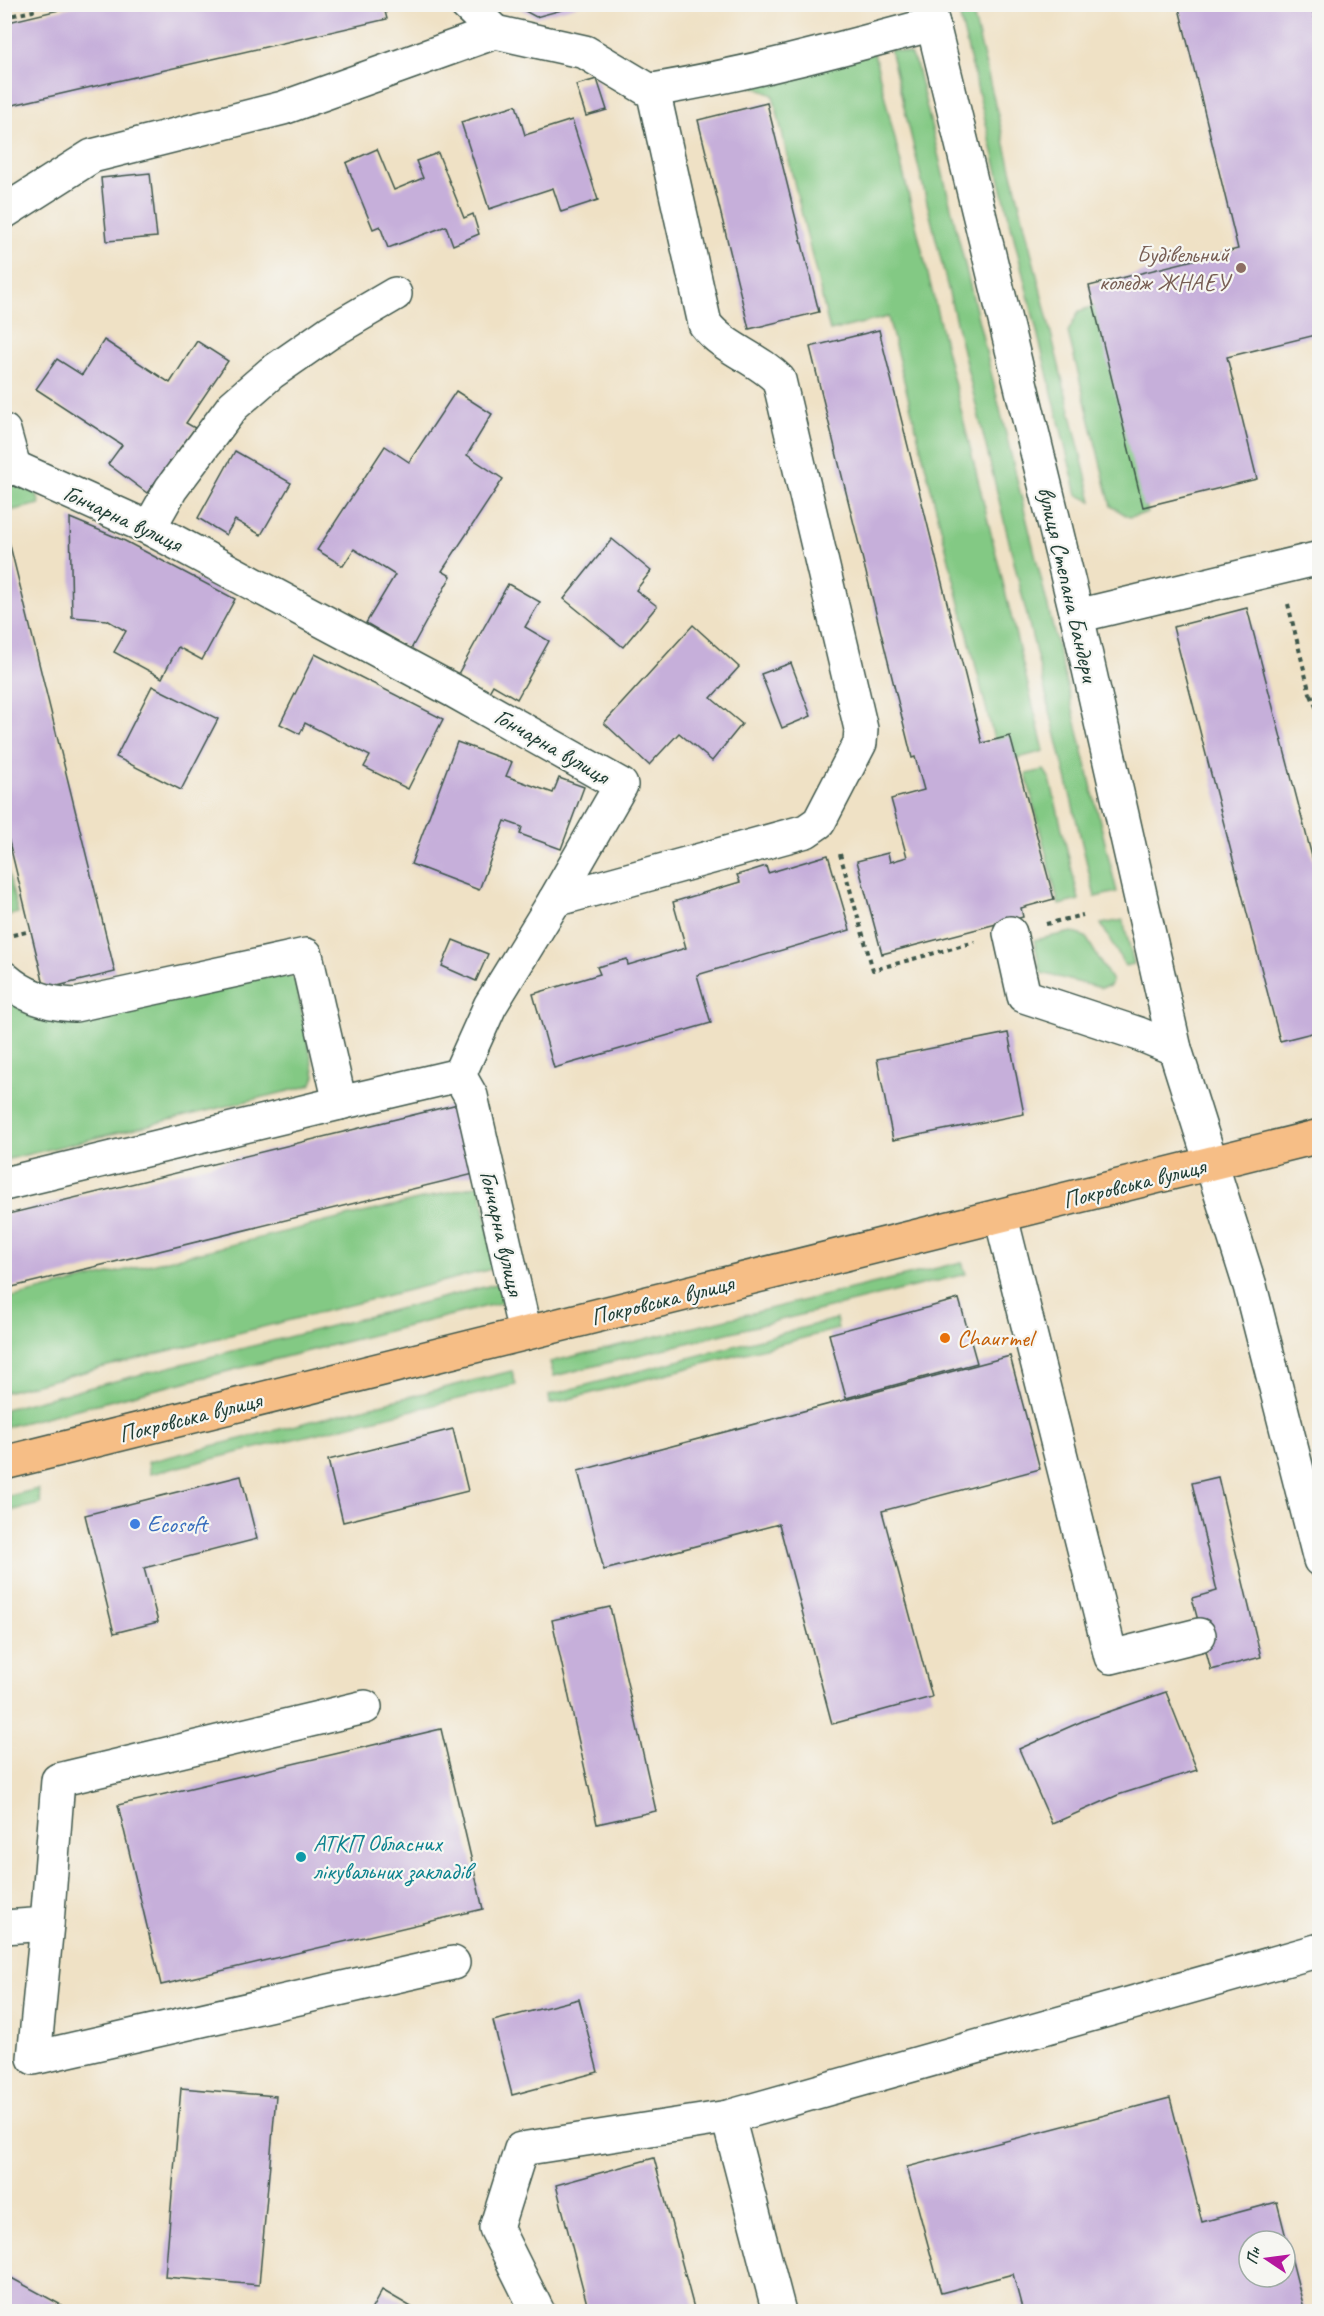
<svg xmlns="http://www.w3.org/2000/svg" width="1324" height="2316" font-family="Caveat,sans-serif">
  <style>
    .green { fill: #83c984; stroke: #51835c; stroke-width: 1.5 }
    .building { fill: #c6afda; fill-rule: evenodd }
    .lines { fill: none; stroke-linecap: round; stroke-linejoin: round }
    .minor-casing { stroke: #3e564a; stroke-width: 36 }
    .highway-casing { stroke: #3e564a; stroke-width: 36 }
    .path { stroke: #3e564a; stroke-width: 4; stroke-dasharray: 4.5 4.5; stroke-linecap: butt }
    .minor { stroke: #fff; stroke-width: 33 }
    .highway { stroke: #f6be86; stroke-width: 33 }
    .education-dot { fill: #8d6e63; stroke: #f6f6f2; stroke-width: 2 }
    .food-dot { fill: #e8710a; stroke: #f6f6f2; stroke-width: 2 }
    .shop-dot { fill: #3f7fe0; stroke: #f6f6f2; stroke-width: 2 }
    .culture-dot { fill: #0f9aa8; stroke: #f6f6f2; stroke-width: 2 }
    .labels { text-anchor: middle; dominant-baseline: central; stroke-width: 4.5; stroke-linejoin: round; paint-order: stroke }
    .education-label { font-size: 24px; fill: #785e54; stroke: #f6f6f2; text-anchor: end }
    .street-label { font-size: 24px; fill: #1f3d34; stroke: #f6f6f2 }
    .food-label { font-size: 24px; fill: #c56008; stroke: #f6f6f2; text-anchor: start }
    .shop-label { font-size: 24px; fill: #366cbe; stroke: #f6f6f2; text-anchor: start }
    .culture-label { font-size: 24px; fill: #0d838f; stroke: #f6f6f2; text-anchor: start }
  </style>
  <rect width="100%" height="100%" fill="#f6f6f2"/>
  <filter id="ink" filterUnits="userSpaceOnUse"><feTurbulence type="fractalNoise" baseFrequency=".0167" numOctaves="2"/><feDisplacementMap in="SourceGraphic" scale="12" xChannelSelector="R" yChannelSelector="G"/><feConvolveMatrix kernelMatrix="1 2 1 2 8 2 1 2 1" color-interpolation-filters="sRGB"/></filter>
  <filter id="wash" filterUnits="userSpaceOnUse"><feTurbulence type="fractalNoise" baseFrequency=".008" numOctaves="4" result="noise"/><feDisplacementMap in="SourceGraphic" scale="24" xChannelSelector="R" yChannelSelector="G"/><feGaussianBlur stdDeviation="1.35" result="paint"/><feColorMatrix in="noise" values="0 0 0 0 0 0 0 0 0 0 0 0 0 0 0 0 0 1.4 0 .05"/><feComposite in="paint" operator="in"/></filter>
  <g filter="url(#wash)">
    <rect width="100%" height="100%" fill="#efe1c5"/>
    <g class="green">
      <path d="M 957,5 L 971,5 L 1092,501 L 1077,495 Z"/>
      <path d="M 890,49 L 910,54 L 917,67 L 1117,892 L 1095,897 Z"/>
      <path d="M 874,53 L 1044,751 L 1000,763 L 888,317 L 830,331 L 773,95 L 746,84 Z"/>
      <path d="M 1098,305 L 1148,513 L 1129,517 L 1111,506 L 1068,332 L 1079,311 Z"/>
      <path d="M 4,481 L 36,492 L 40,504 L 5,512 Z"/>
      <path d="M 1044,770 L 1050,779 L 1079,900 L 1059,905 L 1026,774 Z"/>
      <path d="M 4,857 L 18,913 L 5,916 L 4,916 Z"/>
      <path d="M 1123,920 L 1134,964 L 1125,966 L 1101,924 Z"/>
      <path d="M 1072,932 L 1086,937 L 1112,981 L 1110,986 L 1101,988 L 1041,973 L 1034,940 Z"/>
      <path d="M 283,975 L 290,976 L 295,980 L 315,1076 L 312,1084 L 305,1087 L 5,1160 L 4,993 L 18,1000 Z"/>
      <path d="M 480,1185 L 496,1268 L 5,1392 L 5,1299 Z"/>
      <path d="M 962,1262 L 966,1274 L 554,1376 L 550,1362 Z"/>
      <path d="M 500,1283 L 504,1302 L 5,1427 L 5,1409 Z"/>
      <path d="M 836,1319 L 838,1329 L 550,1404 L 549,1395 Z"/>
      <path d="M 512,1371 L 516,1385 L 150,1474 L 148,1462 Z"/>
      <path d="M 38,1489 L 41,1504 L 5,1512 L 5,1497 Z"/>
    </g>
    <g id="blocks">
      <g class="building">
        <path d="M 84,4 L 383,4 L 387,19 L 4,107 L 4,23 Z"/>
        <path d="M 512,4 L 580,4 L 580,5 L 536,17 Z"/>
        <path d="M 754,4 L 772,4 L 772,5 L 755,9 Z"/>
        <path d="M 1178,4 L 1311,4 L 1320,39 L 1320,334 L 1227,357 L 1257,479 L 1143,507 L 1089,286 L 1238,249 Z"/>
        <path d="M 597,79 L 607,110 L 586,116 L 576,85 Z"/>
        <path d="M 767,103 L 819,312 L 749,329 L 698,120 Z"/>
        <path d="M 516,105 L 525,135 L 572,120 L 598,200 L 561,212 L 553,188 L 489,209 L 461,122 Z"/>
        <path d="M 377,149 L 394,190 L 423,178 L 416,161 L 438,153 L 464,218 L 473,214 L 479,234 L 453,245 L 446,226 L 388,248 L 380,226 L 373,229 L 346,163 Z"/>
        <path d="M 150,173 L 157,237 L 107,241 L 101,178 Z"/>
        <path d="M 879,330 L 982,743 L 1010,736 L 1054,899 L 1021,908 L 1023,917 L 882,954 L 857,861 L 888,853 L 890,862 L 907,857 L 891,799 L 924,790 L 915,757 L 912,758 L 810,347 Z"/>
        <path d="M 104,340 L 170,383 L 197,341 L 228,361 L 186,423 L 195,428 L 147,493 L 108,464 L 122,445 L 36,389 L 57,359 L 82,375 Z"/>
        <path d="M 456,391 L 492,414 L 467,455 L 503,479 L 442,571 L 451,576 L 411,649 L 366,623 L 395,575 L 354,549 L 343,566 L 317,550 L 385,446 L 409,462 Z"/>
        <path d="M 235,451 L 291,483 L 261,535 L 235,520 L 226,535 L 198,518 Z"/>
        <path d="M 70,518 L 125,541 L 235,599 L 202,660 L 178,647 L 162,678 L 114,652 L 126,631 L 107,620 L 72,617 Z"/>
        <path d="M 4,521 L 115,972 L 45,989 L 4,821 Z"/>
        <path d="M 612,539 L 651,571 L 636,590 L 657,606 L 623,647 L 564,599 Z"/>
        <path d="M 508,584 L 540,602 L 525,627 L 549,641 L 517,699 L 493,685 L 489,692 L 458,674 Z"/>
        <path d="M 1247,608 L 1320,887 L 1320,1031 L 1280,1041 L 1173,627 Z"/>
        <path d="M 693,625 L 739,667 L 711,698 L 742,724 L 712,761 L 679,733 L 649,765 L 604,723 Z"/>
        <path d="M 315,654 L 443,719 L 408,789 L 364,767 L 370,756 L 305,723 L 300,734 L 280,724 Z"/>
        <path d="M 791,663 L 811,716 L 782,728 L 761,674 Z"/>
        <path d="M 152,686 L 218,719 L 181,790 L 116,757 Z"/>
        <path d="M 457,742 L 512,762 L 506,776 L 553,793 L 559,778 L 584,787 L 561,849 L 520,834 L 522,827 L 505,821 L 479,890 L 411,864 Z"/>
        <path d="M 828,855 L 850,930 L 697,975 L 711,1023 L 554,1068 L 533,994 L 600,974 L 597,967 L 627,959 L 628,965 L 686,948 L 673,902 L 740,882 L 737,875 L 766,866 L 768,873 Z"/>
        <path d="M 453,940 L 488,954 L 476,981 L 442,966 Z"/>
        <path d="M 1008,1033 L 1024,1114 L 893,1140 L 877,1059 Z"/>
        <path d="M 462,1103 L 478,1173 L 4,1289 L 4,1215 Z"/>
        <path d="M 959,1299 L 977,1363 L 846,1398 L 829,1334 Z"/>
        <path d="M 1010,1356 L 1040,1469 L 882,1511 L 932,1697 L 832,1724 L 779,1524 L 604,1570 L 578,1471 Z"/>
        <path d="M 453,1429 L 468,1491 L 343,1522 L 328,1460 Z"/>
        <path d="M 241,1476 L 257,1539 L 144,1568 L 158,1622 L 114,1633 L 85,1515 Z"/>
        <path d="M 1218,1477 L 1261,1657 L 1211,1670 L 1192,1598 L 1217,1591 L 1192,1483 Z"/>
        <path d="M 610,1607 L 656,1811 L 597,1824 L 552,1620 Z"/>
        <path d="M 1166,1692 L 1197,1770 L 1118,1795 L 1052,1824 L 1019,1749 L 1085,1720 Z"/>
        <path d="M 441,1729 L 483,1909 L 161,1985 L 118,1805 Z"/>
        <path d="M 579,1999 L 598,2072 L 512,2095 L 493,2021 Z"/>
        <path d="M 181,2088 L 276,2096 L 259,2285 L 165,2277 Z"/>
        <path d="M 1170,2098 L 1202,2222 L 1277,2202 L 1305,2312 L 1023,2312 L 1013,2274 L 941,2293 L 907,2167 ZM 1249,2241 L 1285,2241 L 1285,2277 L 1249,2277 Z"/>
        <path d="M 654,2158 L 695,2312 L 589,2312 L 556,2185 Z"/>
        <path d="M 4,2274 L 74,2312 L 4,2312 Z"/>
        <path d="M 382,2290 L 420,2312 L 370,2312 Z"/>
      </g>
    </g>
  </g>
  <g filter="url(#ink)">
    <use href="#blocks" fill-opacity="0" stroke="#3e564a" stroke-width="1.5"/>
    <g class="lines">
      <g class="minor-casing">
        <g id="minor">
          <path d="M 466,4 L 495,32"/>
          <path d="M 928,4 L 1077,616 L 1175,1049 L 1250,1286 L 1320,1560"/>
          <path d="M 4,212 L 92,156 L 283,108 L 495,32 L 585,52 L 647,89 L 653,90 C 748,74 840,49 933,24"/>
          <path d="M 4,431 L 14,467 L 4,471"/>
          <path d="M 14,467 L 149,528 L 454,691 L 621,785 L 555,900 L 490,1006 L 459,1075"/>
          <path d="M 149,528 L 171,489 L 233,406 L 271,373 L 330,332 L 395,294"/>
          <path d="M 1077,616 L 1320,558"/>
          <path d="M 555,900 L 806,831 L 819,822 L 860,743 L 861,729 L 779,380 C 758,358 724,349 705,324 L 653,90"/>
          <path d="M 1010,933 L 1024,996 L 1139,1034 L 1175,1049"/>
          <path d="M 4,978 C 24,996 49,1004 75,1005 L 306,955 L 340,1103 L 459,1075"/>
          <path d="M 459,1075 L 471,1096 L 525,1333"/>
          <path d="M 4,1184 L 340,1103"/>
          <path d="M 1001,1217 L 1111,1657 L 1199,1635"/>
          <path d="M 47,1924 L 34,2058 L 453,1963"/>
          <path d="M 4,1927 L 47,1924 L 58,1780 L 365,1707"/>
          <path d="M 728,2117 L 779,2312"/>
          <path d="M 538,2312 L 496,2228 L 521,2149 L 728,2117 L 1320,1950"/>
        </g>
      </g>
      <g class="highway-casing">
        <path id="highway" d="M 4,1463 L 1320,1136"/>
      </g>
      <g class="path">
        <path d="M 4,17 L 33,11 L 31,4"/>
        <path d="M 1288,604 L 1310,694 L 1320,697"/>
        <path d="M 1311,695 L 1320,716"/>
        <path d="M 4,837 L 8,836"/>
        <path d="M 840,854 L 873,970 L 975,942"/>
        <path d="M 1046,924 L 1083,915"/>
        <path d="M 4,937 L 31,931"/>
      </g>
      <use href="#minor" class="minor"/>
      <use href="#highway" class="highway"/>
    </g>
  </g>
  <circle class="education-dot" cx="1241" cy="268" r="6"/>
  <circle class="food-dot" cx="945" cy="1338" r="6"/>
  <circle class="shop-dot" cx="135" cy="1524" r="6"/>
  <circle class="culture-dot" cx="301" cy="1857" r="6"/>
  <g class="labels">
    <g class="education-label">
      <text x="1229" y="254">Будівельний<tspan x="1229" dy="28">коледж ЖНАЕУ</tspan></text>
    </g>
    <g class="street-label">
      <text transform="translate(123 518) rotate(25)">Гончарна вулиця</text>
      <text transform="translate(1068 584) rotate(77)">вулиця Степана Бандери</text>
      <text transform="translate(552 746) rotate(30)">Гончарна вулиця</text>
      <text transform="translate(1134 1183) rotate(-14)">Покровська вулиця</text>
      <text transform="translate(502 1233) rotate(77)">Гончарна вулиця</text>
      <text transform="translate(662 1300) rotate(-14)">Покровська вулиця</text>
      <text transform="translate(190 1417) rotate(-14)">Покровська вулиця</text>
    </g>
    <g class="food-label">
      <text x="957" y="1338">Chaurmel</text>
    </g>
    <g class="shop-label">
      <text x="147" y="1524">Ecosoft</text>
    </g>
    <g class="culture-label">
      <text x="313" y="1843">АТКП Обласних<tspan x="313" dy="28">лікувальних закладів</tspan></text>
    </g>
  </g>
  <rect width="1324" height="2316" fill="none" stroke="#f6f6f2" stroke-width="24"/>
  <g transform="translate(1267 2259) rotate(283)"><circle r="28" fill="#f6f6f2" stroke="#a0aca6" stroke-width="1.5"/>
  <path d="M0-4.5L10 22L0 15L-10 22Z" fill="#b5179e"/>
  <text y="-9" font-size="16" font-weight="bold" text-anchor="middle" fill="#1f3d34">Пн</text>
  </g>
</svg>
